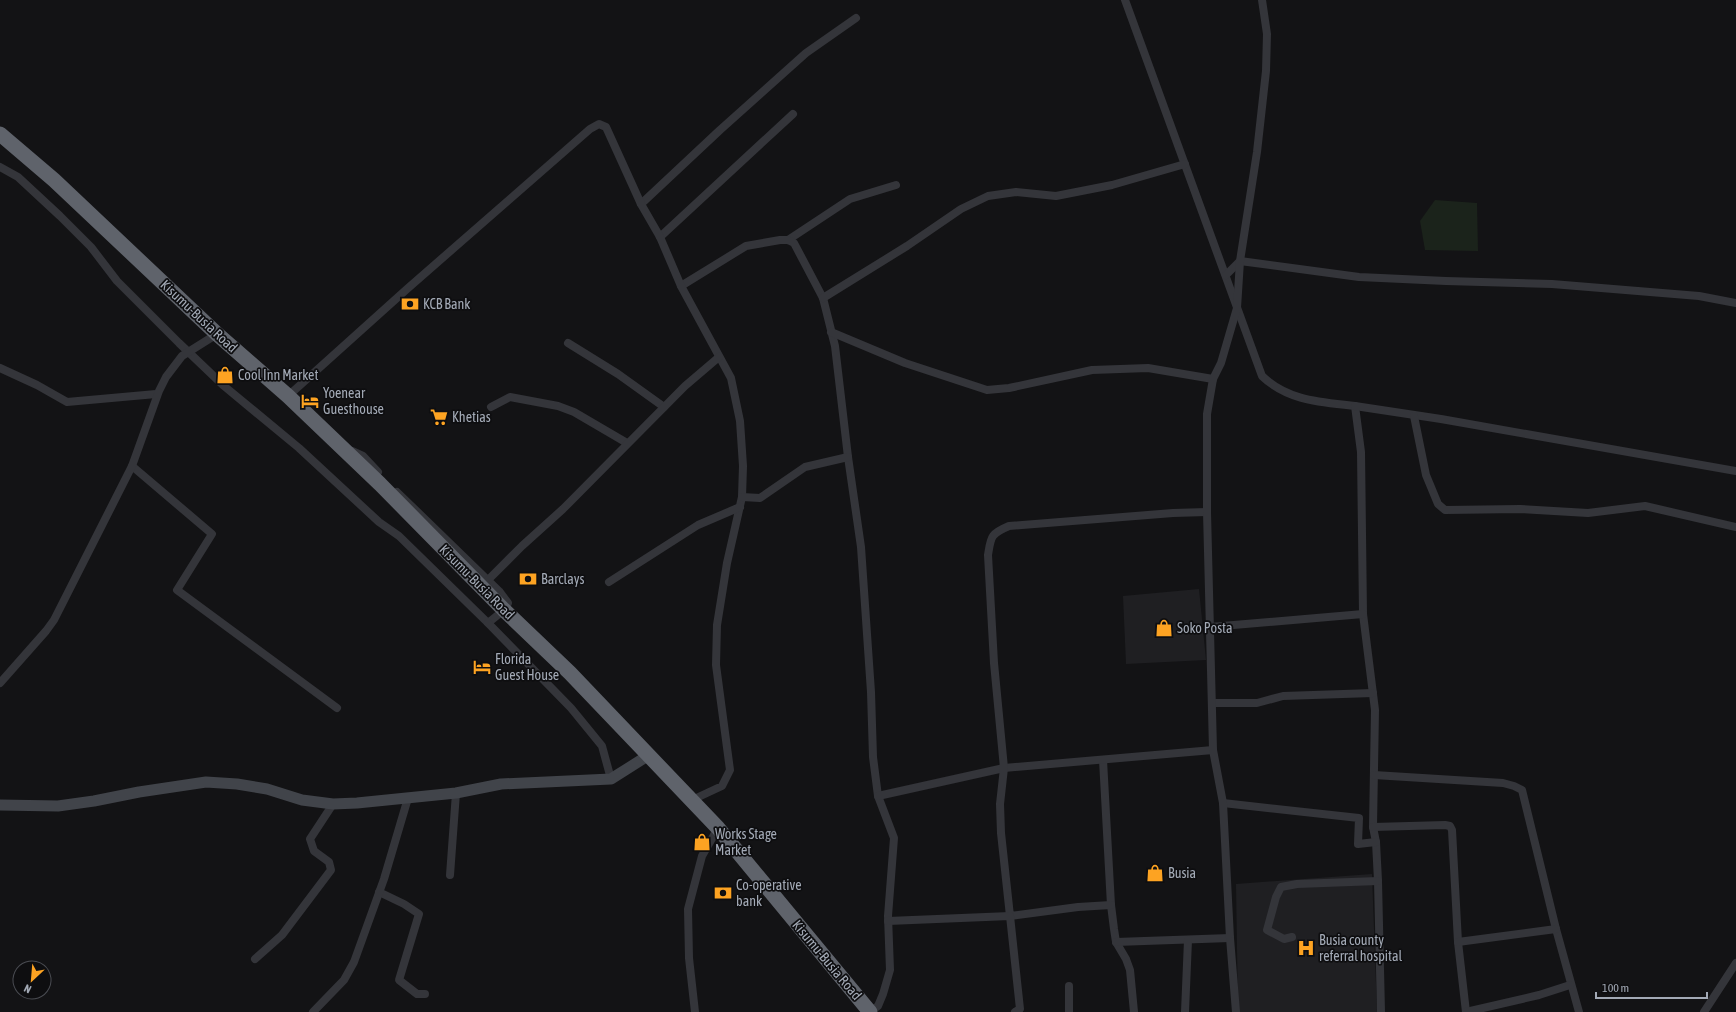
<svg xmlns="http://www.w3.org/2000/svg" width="1736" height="1012" font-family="'Asap Condensed',sans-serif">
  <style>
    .built { fill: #1f1f22 }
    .green { fill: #1b231b }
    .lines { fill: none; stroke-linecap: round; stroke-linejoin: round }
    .street { stroke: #34353a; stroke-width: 8 }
    .secondary { stroke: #41444a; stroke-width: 11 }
    .highway { stroke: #5f636b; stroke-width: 15 }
    .labels { text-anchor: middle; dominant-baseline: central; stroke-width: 3.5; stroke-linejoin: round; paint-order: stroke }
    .poi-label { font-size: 14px; fill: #a3aab6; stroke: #0e0e10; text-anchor: start }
    .street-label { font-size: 14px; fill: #a3aab6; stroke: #0e0e10 }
  </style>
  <rect width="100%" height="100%" fill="#131315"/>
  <g class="built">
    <path d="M 1199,589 L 1206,660 L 1126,664 L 1123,596 Z"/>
    <path d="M 1372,874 L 1377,1012 L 1238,1012 L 1236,884 Z"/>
  </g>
  <path class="green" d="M 1435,200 L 1477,203 L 1478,251 L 1425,250 L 1420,221 Z"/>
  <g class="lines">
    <g class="street">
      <path d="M 1125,0 L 1262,376 C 1288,401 1321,402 1355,406 L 1361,452 L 1363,614 L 1375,710 L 1373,827 L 1376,842 L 1378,881 L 1381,1012"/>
      <path d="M 0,167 L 18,177 L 60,216 L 91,247 L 117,281 L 179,343 L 224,386 L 299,448 L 379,522 L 399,536 L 488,623 L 504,610 L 508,603 L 499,591 L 397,492"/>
      <path d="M 641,204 L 720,130 L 806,53 L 856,18"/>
      <path d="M 660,237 L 793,114"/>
      <path d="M 788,240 L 850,199 L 896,185"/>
      <path d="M 1226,275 L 1240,261 L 1359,277 L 1446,281 L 1552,284 L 1699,296 L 1736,303"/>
      <path d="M 681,286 L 746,246 L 780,240 L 788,240 L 794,243 L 823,298 L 835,346 L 848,457 L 861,547 L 871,692 L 873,757 L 878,796 L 894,838 L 888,916 L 890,970 L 883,994 L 878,1006 L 871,1011"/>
      <path d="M 823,298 L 907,246 L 961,209 L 988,196 L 1016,192 L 1056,196 L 1112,185 L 1185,164"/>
      <path d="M 831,332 L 905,363 L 987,390 L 1009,388 L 1092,370 L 1148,368 L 1213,379"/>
      <path d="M 568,343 L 618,374 L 664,407"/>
      <path d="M 0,368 L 37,385 L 67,402 L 156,394"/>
      <path d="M 288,396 L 407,289 L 590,129 L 599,124 L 606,127 L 641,204 L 660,237 L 681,286 L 731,378 L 740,421 L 743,466 L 742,497 L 727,563 L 717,625 L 716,665 L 730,770 L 722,786 L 692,800"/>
      <path d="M 1355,406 L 1441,419 L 1736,471"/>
      <path d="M 491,407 L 510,397 L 558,406 L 574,412 L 627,443"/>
      <path d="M 1414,416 L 1426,475 L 1438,504 L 1445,510 L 1520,509 L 1588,513 L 1645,506 L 1736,527"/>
      <path d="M 352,451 L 363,456 L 378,472"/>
      <path d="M 132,466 L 212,534 L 177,590 L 337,708"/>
      <path d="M 742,497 L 760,498 L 805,467 L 848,457"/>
      <path d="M 488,580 L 522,546 L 563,509 L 685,386 L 719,357"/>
      <path d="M 609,582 L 698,525 L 740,507"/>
      <path d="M 488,623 L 571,708 L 602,746 L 611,779"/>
      <path d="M 1210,627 L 1363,614"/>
      <path d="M 0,683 L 46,631 L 54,620 L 132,466 L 159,391 L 166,377 L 182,356 L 217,334"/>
      <path d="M 1212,703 L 1257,703 L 1283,696 L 1373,693"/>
      <path d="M 1103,760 L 1111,905 L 1114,929 L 1116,942 L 1126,959 L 1130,970 L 1134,1012"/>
      <path d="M 1374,775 L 1503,783 L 1514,786 L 1522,790 L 1556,929 L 1579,1012"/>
      <path d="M 878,796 L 1004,768 L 1213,750"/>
      <path d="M 1223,803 L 1359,818 L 1358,844 L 1376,842"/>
      <path d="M 1373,827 L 1445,825 L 1450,826 L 1452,830 L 1458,942 L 1466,1012"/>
      <path d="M 450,875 L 456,793"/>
      <path d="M 379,892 L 404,904 L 419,914 L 399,980 L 417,994 L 425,994"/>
      <path d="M 1111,905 L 1078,907 L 1010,916 L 1001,833 L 1000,804 L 1004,768 L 994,663 L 988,555 C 991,537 990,534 1009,526 L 1173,513 L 1207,512"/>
      <path d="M 888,921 L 1010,916 L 1020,1009 L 1015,1012"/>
      <path d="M 1292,937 L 1284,939 L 1267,930 L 1276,897 L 1281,887 L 1297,884 L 1378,881"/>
      <path d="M 1116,942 L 1230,938"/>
      <path d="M 1458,942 L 1556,929"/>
      <path d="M 255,959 L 282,935 L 331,870 L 329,862 L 314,851 L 310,839 L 333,804"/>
      <path d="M 313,1012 L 344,980 L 354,962 L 384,879 L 408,798"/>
      <path d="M 695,1012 L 689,958 L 688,909 L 702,856 L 718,828"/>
      <path d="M 1069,1012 L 1069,986"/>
      <path d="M 1185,1012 L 1188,940"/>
      <path d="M 1236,1012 L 1230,938 L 1223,803 L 1213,750 L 1207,512 L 1207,414 L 1213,379 L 1221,363 L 1237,308 L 1240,261 L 1257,152 L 1266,71 L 1267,34 L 1262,0"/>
      <path d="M 1466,1012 L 1539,995 L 1570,985"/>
      <path d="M 1704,1012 L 1736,963"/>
    </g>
    <path class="secondary" d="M 0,805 L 58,806 L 94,801 L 139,792 L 206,782 L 237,784 L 267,789 L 302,800 L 333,804 L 357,803 L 456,793 L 501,784 L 611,779 L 649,755"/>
    <path class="highway" d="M 0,134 L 54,180 L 217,334 L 288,396 L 380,484 L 504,610 L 570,673 L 718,828 L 870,1012"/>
  </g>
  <defs>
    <g id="bank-bare" transform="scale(1.38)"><path d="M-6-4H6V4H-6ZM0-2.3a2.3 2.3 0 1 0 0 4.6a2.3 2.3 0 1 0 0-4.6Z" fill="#fda322" stroke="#0e0e10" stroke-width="2.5" paint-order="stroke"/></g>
    <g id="shop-bare" transform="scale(1.38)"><path d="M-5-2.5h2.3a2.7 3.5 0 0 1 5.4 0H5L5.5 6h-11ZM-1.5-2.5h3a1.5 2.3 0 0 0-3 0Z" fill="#fda322" stroke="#0e0e10" stroke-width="2.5" paint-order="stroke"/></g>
    <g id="hotel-bare" transform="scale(1.38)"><path d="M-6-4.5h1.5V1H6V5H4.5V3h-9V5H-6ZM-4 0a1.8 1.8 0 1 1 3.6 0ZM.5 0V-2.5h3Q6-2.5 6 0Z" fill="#fda322" stroke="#0e0e10" stroke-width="2.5" paint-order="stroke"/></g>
    <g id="supermarket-bare" transform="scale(1.38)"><path d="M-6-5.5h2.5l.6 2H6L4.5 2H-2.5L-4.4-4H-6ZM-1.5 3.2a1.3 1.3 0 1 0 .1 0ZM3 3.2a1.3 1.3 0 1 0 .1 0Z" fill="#fda322" stroke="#0e0e10" stroke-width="2.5" paint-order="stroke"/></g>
    <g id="hospital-bare" transform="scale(1.38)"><path d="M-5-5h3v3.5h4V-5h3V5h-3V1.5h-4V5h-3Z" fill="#fda322" stroke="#0e0e10" stroke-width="2.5" paint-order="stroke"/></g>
  </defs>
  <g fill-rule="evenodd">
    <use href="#bank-bare" x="410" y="304"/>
    <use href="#shop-bare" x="225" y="375"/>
    <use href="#hotel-bare" x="310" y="401"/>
    <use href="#supermarket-bare" x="439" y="417"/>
    <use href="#bank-bare" x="528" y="579"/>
    <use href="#shop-bare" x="1164" y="628"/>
    <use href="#hotel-bare" x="482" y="667"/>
    <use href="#shop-bare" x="702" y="842"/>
    <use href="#shop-bare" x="1155" y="873"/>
    <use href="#bank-bare" x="723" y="893"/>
    <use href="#hospital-bare" x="1306" y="948"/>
  </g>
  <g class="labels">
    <g class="poi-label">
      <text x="423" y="304">KCB Bank</text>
      <text x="238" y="375">Cool Inn Market</text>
      <text x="323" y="393">Yoenear<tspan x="323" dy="16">Guesthouse</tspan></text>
      <text x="452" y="417">Khetias</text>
      <text x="541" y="579">Barclays</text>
      <text x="1177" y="628">Soko Posta</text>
      <text x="495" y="659">Florida<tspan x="495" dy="16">Guest House</tspan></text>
      <text x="715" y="834">Works Stage<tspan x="715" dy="16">Market</tspan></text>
      <text x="1168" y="873">Busia</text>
      <text x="736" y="885">Co-operative<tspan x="736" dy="16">bank</tspan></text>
      <text x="1319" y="940">Busia county<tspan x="1319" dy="16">referral hospital</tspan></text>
    </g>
    <g class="street-label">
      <text transform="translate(199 316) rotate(43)">Kisumu-Busia Road</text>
      <text transform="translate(477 582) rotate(45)">Kisumu-Busia Road</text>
      <text transform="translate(827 960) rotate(50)">Kisumu-Busia Road</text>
    </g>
  </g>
  <g transform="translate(32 980) rotate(206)"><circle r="19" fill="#0e0e10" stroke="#4a4c52"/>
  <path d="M0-3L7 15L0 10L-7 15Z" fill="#fda322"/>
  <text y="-6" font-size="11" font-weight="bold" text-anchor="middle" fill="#a3aab6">N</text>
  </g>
  <path d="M1596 992v6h111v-6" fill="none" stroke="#a3aab6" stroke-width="2"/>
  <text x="1602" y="992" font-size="12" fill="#a3aab6" stroke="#0e0e10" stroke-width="3" paint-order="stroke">100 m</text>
</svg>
